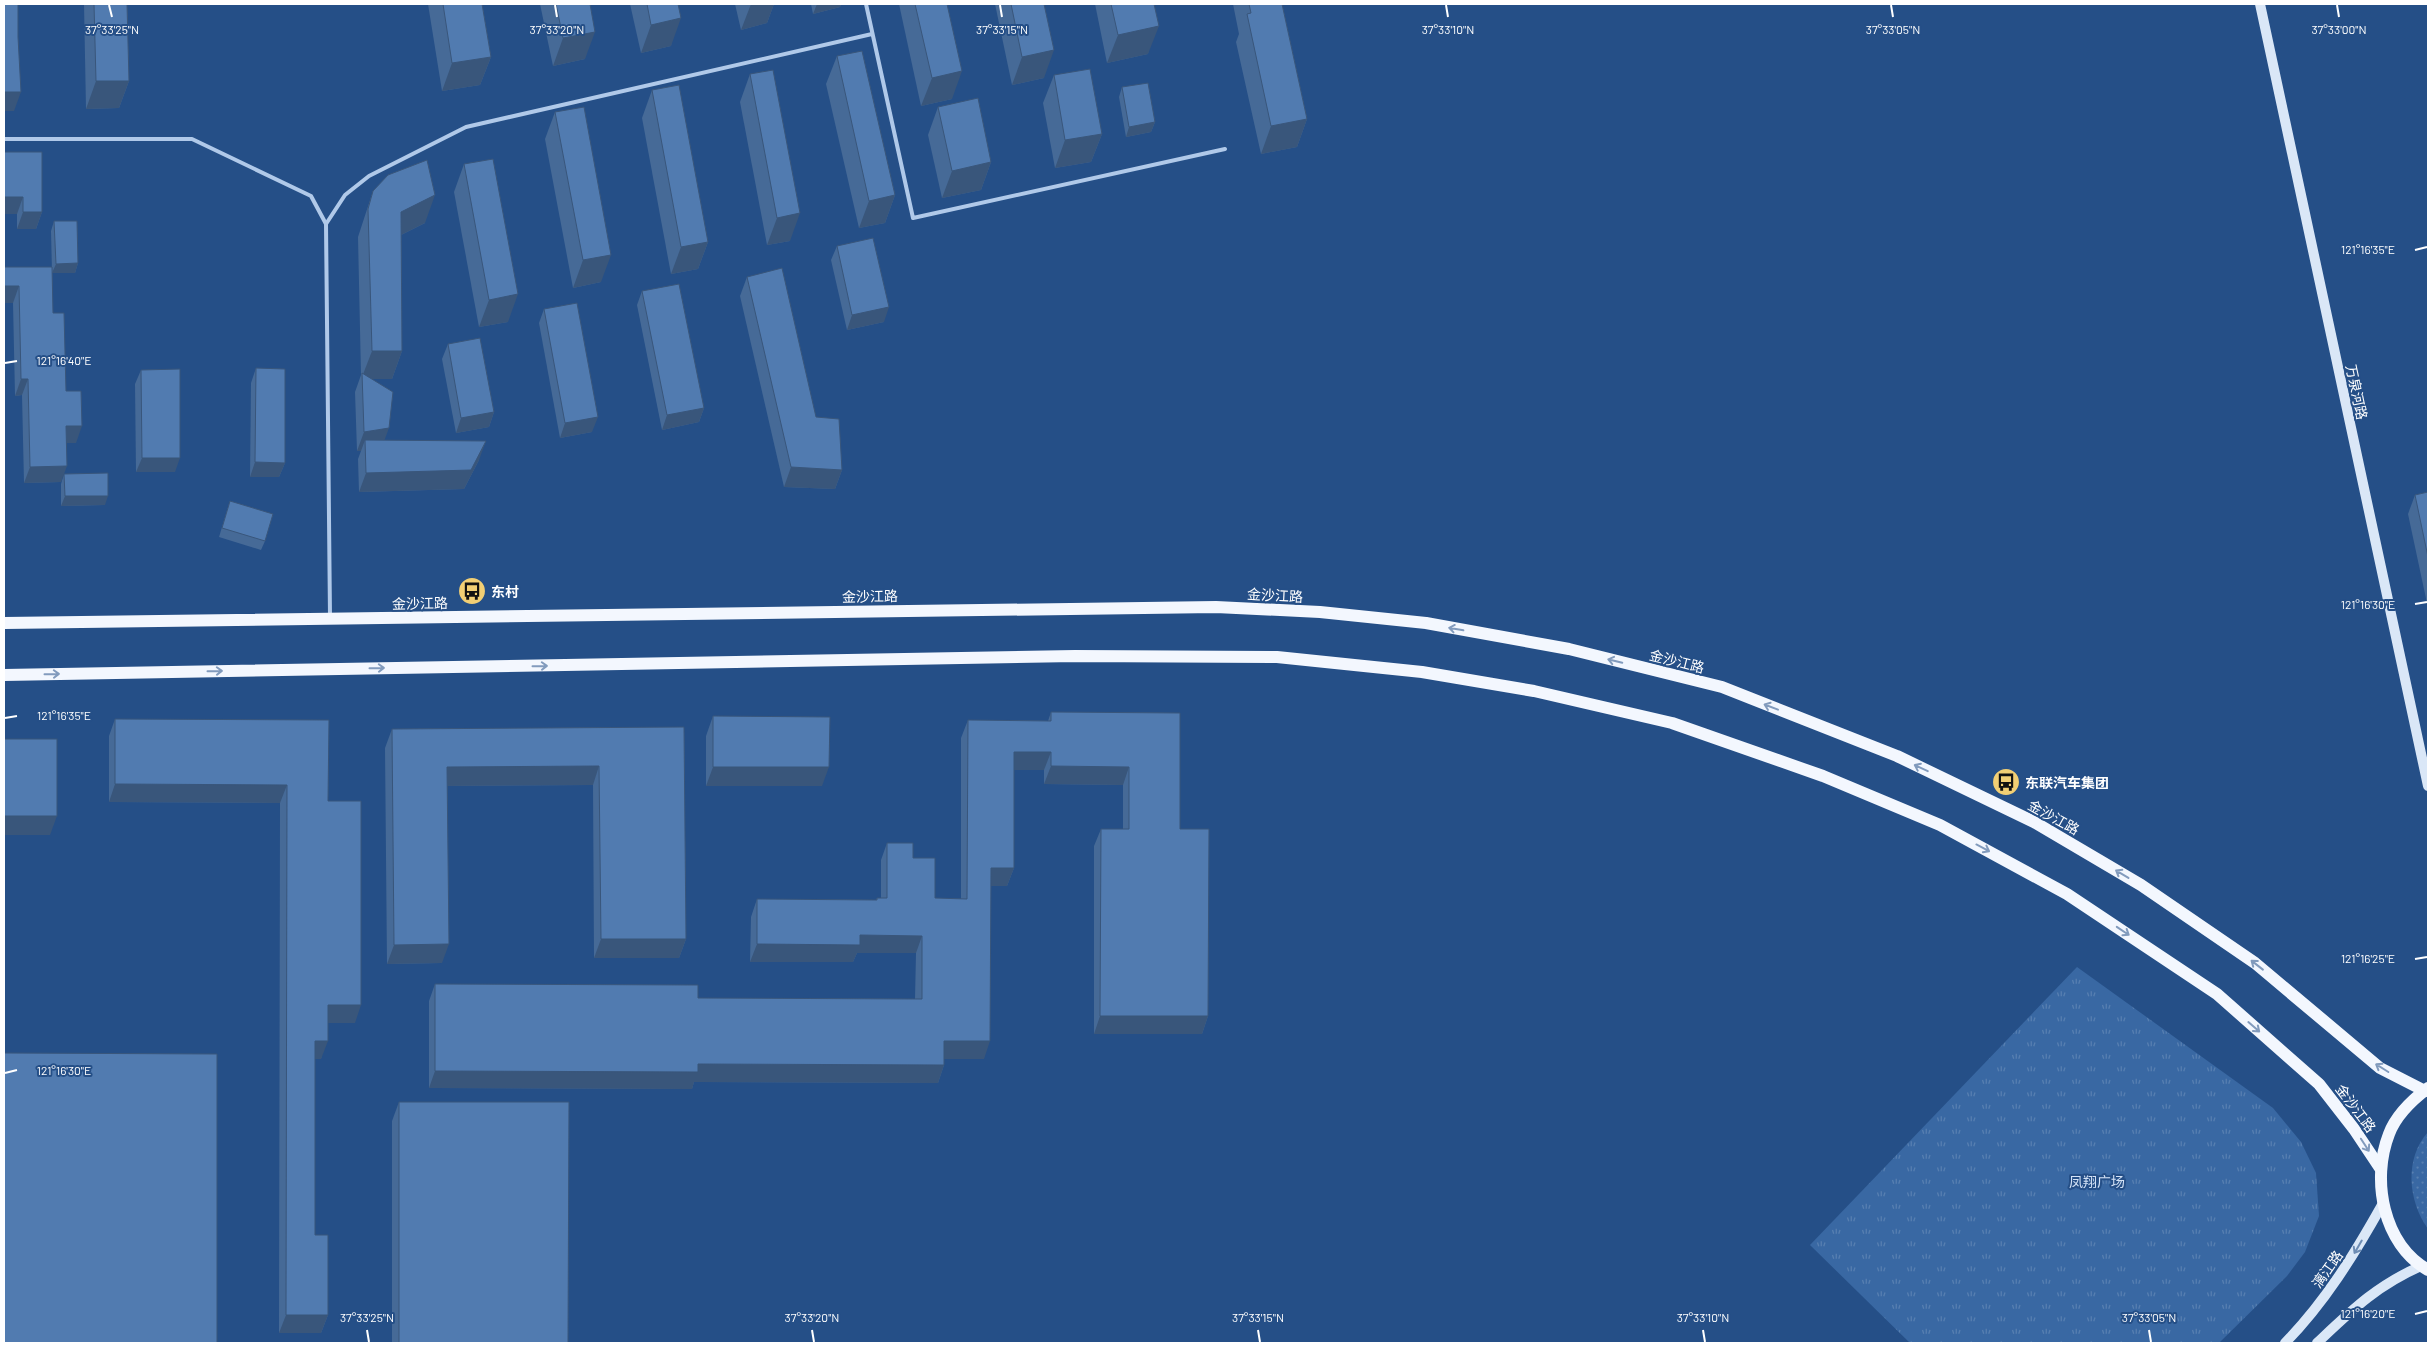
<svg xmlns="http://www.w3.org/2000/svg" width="2432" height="1347" font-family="Barlow,'Noto Sans SC',sans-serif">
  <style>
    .grass { fill: url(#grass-dots) }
    .park { fill: url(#park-tufts) }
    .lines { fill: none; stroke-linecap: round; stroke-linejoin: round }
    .lane { stroke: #b0c9e9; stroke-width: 4 }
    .secondary { stroke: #dae7f7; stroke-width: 10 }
    .primary { stroke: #f3f7fe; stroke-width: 12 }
    .wall { fill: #466a97 }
    .shaded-wall { fill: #39567b }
    .building { fill: #517bb0; stroke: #39567b }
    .oneway { stroke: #829bbd }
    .oneway2 { stroke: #6d8cb4 }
    .ticks { fill: none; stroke: #fff; stroke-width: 2 }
    .labels { text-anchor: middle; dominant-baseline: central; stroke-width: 4; stroke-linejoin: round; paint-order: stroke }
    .street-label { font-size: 14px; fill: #fff; stroke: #254f87 }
    .poi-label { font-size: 14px; font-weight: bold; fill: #fff; stroke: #254f87; text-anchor: start }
    .park-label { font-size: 14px; fill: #d4e3f7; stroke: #254f87 }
    .ticks-label { font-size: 12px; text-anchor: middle; fill: #fff; stroke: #254f87; stroke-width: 4; stroke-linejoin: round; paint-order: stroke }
  </style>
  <defs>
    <pattern id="grass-dots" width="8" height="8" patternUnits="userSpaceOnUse" patternTransform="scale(1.25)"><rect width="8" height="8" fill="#3968a3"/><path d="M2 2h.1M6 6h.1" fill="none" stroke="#577fb1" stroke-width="1.8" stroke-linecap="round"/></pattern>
    <pattern id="park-tufts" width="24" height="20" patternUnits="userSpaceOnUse" patternTransform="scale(1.25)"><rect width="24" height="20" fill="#3968a3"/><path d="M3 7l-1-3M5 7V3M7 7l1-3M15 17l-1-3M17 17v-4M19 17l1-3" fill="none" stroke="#577fb1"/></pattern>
  </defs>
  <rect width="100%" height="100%" fill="#254f87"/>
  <path class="grass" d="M 2428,1132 L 2428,1229 C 2408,1201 2404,1159 2428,1132 Z"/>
  <path class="park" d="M 2077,967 L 2273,1108 L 2301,1142 L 2316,1173 L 2319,1216 L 2305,1252 L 2287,1276 L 2219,1343 L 1910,1343 L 1810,1245 Z"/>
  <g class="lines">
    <g class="lane">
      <path d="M 866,4 L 913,218 L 1225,149"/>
      <path d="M 4,139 L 192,139 L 311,196 L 326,224"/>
      <path d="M 330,616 L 326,224 L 345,195 L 369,176 L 466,127 L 872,34"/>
    </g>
    <g class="secondary">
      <path d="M 2260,4 L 2428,786"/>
      <path d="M 2285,1343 C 2325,1302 2354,1255 2382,1205"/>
      <path d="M 2317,1343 C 2352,1310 2376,1286 2421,1266"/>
    </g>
    <g class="primary">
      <path d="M 4,623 L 1216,607 L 1320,612 L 1426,623 L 1569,649 L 1722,687 L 1897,756 L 2034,822 L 2141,885 L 2255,963 L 2380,1068 L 2425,1091"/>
      <path d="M 4,675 L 1075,656 L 1277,657 L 1422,672 L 1534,691 L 1672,723 L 1823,776 L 1940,825 L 2067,894 L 2217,994 L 2319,1084 L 2354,1129 L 2380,1168"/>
      <path d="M 2428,1088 C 2412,1100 2396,1115 2389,1134 C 2371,1180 2383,1244 2428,1270"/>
    </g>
  </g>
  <g class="wall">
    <path d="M 84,4 L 127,4 L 129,81 L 119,108 L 86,109 Z"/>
    <path d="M 428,4 L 482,4 L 491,57 L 480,85 L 442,91 Z"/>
    <path d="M 540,4 L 590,4 L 585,59 L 553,66 Z"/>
    <path d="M 630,4 L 678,4 L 671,46 L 641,53 Z"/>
    <path d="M 735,4 L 774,4 L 767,23 L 741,30 Z"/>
    <path d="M 811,4 L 841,4 L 840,7 L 813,14 Z"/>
    <path d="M 899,4 L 947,4 L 952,99 L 921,106 Z"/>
    <path d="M 995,4 L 1044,4 L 1044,78 L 1012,85 Z"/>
    <path d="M 1095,4 L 1154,4 L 1148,54 L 1107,63 Z"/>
    <path d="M 1233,4 L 1282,4 L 1307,119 L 1297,147 L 1261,154 L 1236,42 L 1239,34 Z"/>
    <path d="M 837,56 L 895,195 L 885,223 L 859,228 L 826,84 Z"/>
    <path d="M 750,74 L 790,241 L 767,245 L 740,102 Z"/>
    <path d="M 1054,75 L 1102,134 L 1091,162 L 1055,168 L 1043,103 Z"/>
    <path d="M 1122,87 L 1155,122 L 1151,132 L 1126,137 L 1119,97 Z"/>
    <path d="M 652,90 L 708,242 L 698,269 L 671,274 L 642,118 Z"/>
    <path d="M 938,107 L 991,162 L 981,190 L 942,198 L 928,135 Z"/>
    <path d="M 555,112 L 601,282 L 573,288 L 545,139 Z"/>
    <path d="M 4,152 L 42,212 L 36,229 L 17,229 L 17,214 L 4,214 Z"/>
    <path d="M 464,164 L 508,322 L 479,327 L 454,192 Z"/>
    <path d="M 373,191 L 425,223 L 401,235 L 402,351 L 392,379 L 371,379 L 384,440 L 479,460 L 464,489 L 359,492 L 358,459 L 361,451 L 357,451 L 355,392 L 361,375 L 358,237 Z"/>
    <path d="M 54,221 L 78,263 L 75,273 L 52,273 L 51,231 Z"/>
    <path d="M 837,246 L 884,322 L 847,330 L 831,260 Z"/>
    <path d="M 4,267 L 53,313 L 66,391 L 76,443 L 66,443 L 61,482 L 24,483 L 22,395 L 15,396 L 13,303 Z"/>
    <path d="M 747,277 L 816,417 L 842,470 L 835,489 L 784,487 L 740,296 Z"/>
    <path d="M 642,291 L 704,408 L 699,422 L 662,430 L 637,305 Z"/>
    <path d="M 544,309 L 592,432 L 560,438 L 539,323 Z"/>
    <path d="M 448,344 L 494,412 L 489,427 L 456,433 L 442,359 Z"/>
    <path d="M 256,368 L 285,463 L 279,477 L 250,477 L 251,383 Z"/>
    <path d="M 141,370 L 175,472 L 136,472 L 135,384 Z"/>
    <path d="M 64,474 L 105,505 L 61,506 L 61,484 Z"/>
    <path d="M 2428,492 L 2428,608 L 2408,514 L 2415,495 Z"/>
    <path d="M 230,501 L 265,541 L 261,550 L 219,537 Z"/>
    <path d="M 1051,712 L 1180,713 L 1180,829 L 1208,1016 L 1202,1034 L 1094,1034 L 1094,846 L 1101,829 L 1123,829 L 1123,785 L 1044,784 L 1044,770 L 1014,770 L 1014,868 L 1007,886 L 991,886 L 984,1059 L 944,1059 L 944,1065 L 938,1083 L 694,1082 L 692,1089 L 429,1088 L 429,1001 L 435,984 L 698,998 L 915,999 L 916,953 L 857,953 L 853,962 L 750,962 L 751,917 L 757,899 L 876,900 L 877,898 L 881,898 L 881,860 L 887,843 L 913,858 L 935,898 L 961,899 L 961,738 L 968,720 L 1048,721 Z"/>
    <path d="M 713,716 L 822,786 L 706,786 L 706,736 Z"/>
    <path d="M 115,719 L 328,801 L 355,1023 L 328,1023 L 321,1059 L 315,1059 L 315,1235 L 328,1315 L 321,1333 L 279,1333 L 280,803 L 109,802 L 109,736 Z"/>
    <path d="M 684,727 L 686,939 L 679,958 L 594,958 L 593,785 L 447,786 L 442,963 L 387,964 L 385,748 L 392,729 Z"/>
    <path d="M 399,1102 L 568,1343 L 392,1343 L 392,1121 Z"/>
  </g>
  <g class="shaded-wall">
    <path d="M 751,4 L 774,4 L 767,23 L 741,30 Z"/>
    <path d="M 817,4 L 841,4 L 840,7 L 813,14 Z"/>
    <path d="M 681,18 L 671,46 L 641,53 L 651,25 Z"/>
    <path d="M 1159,26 L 1148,54 L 1107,63 L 1118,35 Z"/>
    <path d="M 595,32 L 585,59 L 553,66 L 563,38 Z"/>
    <path d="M 1054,50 L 1044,78 L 1012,85 L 1022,57 Z"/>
    <path d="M 491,57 L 480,85 L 442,91 L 452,63 Z"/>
    <path d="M 962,71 L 952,99 L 921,106 L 932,78 Z"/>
    <path d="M 96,81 L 129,81 L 119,108 L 86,109 Z"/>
    <path d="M 4,92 L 21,92 L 14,111 L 4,111 Z"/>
    <path d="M 1307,119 L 1297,147 L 1261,154 L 1271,126 Z"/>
    <path d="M 1155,122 L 1151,132 L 1126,137 L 1129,127 Z"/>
    <path d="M 1102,134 L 1091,162 L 1055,168 L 1065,140 Z"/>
    <path d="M 991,162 L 981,190 L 942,198 L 952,171 Z"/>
    <path d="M 435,195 L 425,223 L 391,240 L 401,212 Z"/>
    <path d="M 895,195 L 885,223 L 859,228 L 869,201 Z"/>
    <path d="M 4,197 L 23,197 L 17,214 L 4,214 Z"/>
    <path d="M 23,212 L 42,212 L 36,229 L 17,229 Z"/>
    <path d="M 800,213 L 790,241 L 767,245 L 777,218 Z"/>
    <path d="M 708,242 L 698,269 L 671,274 L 681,247 Z"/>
    <path d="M 611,255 L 601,282 L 573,288 L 583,260 Z"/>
    <path d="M 78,263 L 75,273 L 52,273 L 56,264 Z"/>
    <path d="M 4,286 L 19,286 L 13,303 L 4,303 Z"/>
    <path d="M 518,294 L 508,322 L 479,327 L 489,300 Z"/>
    <path d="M 889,307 L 884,322 L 847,330 L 852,315 Z"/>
    <path d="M 372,351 L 402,351 L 392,379 L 362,379 L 362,377 Z"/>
    <path d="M 21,379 L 28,379 L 22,395 L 15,396 Z"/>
    <path d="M 704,408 L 699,422 L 662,430 L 667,415 Z"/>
    <path d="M 494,412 L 489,427 L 456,433 L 461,418 Z"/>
    <path d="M 598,417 L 592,432 L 560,438 L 565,423 Z"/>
    <path d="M 66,426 L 82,426 L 76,443 L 60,443 Z"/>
    <path d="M 389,428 L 382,447 L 365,440 L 361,451 L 357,451 L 364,432 Z"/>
    <path d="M 486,441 L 479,460 L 464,489 L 359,492 L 366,473 Z"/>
    <path d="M 142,458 L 180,458 L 175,472 L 136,472 Z"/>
    <path d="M 255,462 L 285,463 L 279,477 L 250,477 Z"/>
    <path d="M 67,466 L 61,482 L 24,483 L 30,467 Z"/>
    <path d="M 791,467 L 842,470 L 835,489 L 784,487 Z"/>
    <path d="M 65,496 L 108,496 L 105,505 L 61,506 Z"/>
    <path d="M 1014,752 L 1051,752 L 1044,770 L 1007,770 Z"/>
    <path d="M 599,766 L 593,785 L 440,786 L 447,767 Z"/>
    <path d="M 1051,766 L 1129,767 L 1123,785 L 1044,784 Z"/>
    <path d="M 713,767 L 829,767 L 822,786 L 706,786 Z"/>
    <path d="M 115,784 L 287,785 L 280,803 L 109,802 Z"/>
    <path d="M 4,816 L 57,816 L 50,835 L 4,835 Z"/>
    <path d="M 991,868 L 1014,868 L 1007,886 L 984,886 Z"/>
    <path d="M 860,935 L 922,936 L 916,953 L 857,953 L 853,962 L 750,962 L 757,944 Z"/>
    <path d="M 601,939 L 686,939 L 679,958 L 594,958 Z"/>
    <path d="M 449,944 L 442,963 L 387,964 L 394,945 Z"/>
    <path d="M 328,1005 L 361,1005 L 355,1023 L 322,1023 Z"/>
    <path d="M 1100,1016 L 1208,1016 L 1202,1034 L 1094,1034 Z"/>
    <path d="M 315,1041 L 328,1041 L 321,1059 L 309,1059 Z"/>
    <path d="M 944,1041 L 990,1041 L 984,1059 L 938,1059 Z"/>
    <path d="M 698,1064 L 944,1065 L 938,1083 L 694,1082 L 692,1089 L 429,1088 L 435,1071 Z"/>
    <path d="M 286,1315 L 328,1315 L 321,1333 L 279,1333 Z"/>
  </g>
  <g class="building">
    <path d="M 4,4 L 18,4 L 18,37 L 21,92 L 4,92 Z"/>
    <path d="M 94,4 L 127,4 L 129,81 L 96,81 Z"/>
    <path d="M 443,4 L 482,4 L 491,57 L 452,63 Z"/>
    <path d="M 556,4 L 590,4 L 595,32 L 563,38 Z"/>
    <path d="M 647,4 L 678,4 L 681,18 L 651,25 Z"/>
    <path d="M 915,4 L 947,4 L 962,71 L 932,78 Z"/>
    <path d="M 1011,4 L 1044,4 L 1054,50 L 1022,57 Z"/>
    <path d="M 1111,4 L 1154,4 L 1159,26 L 1118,35 Z"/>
    <path d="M 1249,4 L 1282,4 L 1307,119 L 1271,126 L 1247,14 L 1251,13 Z"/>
    <path d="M 862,51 L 895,195 L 869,201 L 837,56 Z"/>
    <path d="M 1090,69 L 1102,134 L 1065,140 L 1054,75 Z"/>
    <path d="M 773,70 L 800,213 L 777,218 L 750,74 Z"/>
    <path d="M 1148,83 L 1155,122 L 1129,127 L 1122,87 Z"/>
    <path d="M 679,85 L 708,242 L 681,247 L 652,90 Z"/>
    <path d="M 978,98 L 991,162 L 952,171 L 938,107 Z"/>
    <path d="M 584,107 L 611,255 L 583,260 L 555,112 Z"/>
    <path d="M 4,152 L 42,152 L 42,212 L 23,212 L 23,197 L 4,197 Z"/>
    <path d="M 493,159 L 518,294 L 489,300 L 464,164 Z"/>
    <path d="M 427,160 L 435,195 L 401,212 L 402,351 L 372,351 L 368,209 L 373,191 L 388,175 Z"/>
    <path d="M 54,221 L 77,221 L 78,263 L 56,264 Z"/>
    <path d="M 873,238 L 889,307 L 852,315 L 837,246 Z"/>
    <path d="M 4,267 L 52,267 L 53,313 L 64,313 L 66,391 L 81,391 L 82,426 L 66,426 L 67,466 L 30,467 L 28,379 L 21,379 L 19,286 L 4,286 Z"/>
    <path d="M 782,268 L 816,417 L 839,419 L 842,470 L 791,467 L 747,277 Z"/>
    <path d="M 679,284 L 704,408 L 667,415 L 642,291 Z"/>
    <path d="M 577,303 L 598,417 L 565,423 L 544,309 Z"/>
    <path d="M 480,338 L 494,412 L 461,418 L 448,344 Z"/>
    <path d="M 256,368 L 285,369 L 285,463 L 255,462 Z"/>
    <path d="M 180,369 L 180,458 L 142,458 L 141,370 Z"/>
    <path d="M 362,373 L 393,392 L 389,428 L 364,432 Z"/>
    <path d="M 365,440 L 486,441 L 471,470 L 366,473 Z"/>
    <path d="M 108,473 L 108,496 L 65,496 L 64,474 Z"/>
    <path d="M 2428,492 L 2428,557 L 2415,495 Z"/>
    <path d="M 230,501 L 273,514 L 265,541 L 222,528 Z"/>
    <path d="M 1051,712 L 1180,713 L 1180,829 L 1209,829 L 1208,1016 L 1100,1016 L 1101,829 L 1129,829 L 1129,767 L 1051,766 L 1051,752 L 1014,752 L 1014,868 L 991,868 L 990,1041 L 944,1041 L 944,1065 L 698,1064 L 698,1072 L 435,1071 L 435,984 L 698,985 L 698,998 L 922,999 L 922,936 L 860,935 L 860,945 L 757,944 L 757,899 L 877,900 L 877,898 L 887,898 L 887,843 L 913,843 L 913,858 L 935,858 L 935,898 L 967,899 L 968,720 L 1051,721 Z"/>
    <path d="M 713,716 L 830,717 L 829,767 L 713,767 Z"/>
    <path d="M 115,719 L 329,720 L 328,801 L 361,801 L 361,1005 L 328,1005 L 328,1041 L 315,1041 L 315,1235 L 328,1235 L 328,1315 L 286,1315 L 287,785 L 115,784 Z"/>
    <path d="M 684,727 L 686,939 L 601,939 L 599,766 L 447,767 L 449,944 L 394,945 L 392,729 Z"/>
    <rect x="4" y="739" width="53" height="77"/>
    <path d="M 4,1053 L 217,1054 L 217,1343 L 4,1343 Z"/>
    <path d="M 399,1102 L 569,1102 L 568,1343 L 399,1343 Z"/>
  </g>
  <defs><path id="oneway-shaft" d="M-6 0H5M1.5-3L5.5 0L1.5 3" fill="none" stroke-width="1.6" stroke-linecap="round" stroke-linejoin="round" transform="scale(1.25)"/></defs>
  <g class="oneway">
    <use href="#oneway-shaft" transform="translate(1456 629) rotate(-170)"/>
    <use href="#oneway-shaft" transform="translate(1615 661) rotate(-166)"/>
    <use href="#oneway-shaft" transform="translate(540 666) rotate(-1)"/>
    <use href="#oneway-shaft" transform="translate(377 668) rotate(-1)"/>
    <use href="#oneway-shaft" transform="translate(215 671) rotate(-1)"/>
    <use href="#oneway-shaft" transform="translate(52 674) rotate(-1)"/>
    <use href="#oneway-shaft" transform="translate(1771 707) rotate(-159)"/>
    <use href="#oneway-shaft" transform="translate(1921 768) rotate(-155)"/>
    <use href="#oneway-shaft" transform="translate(1983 848) rotate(28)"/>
    <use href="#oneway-shaft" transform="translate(2122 874) rotate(-149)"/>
    <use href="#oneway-shaft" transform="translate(2123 931) rotate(34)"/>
    <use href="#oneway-shaft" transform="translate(2257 965) rotate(-142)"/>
    <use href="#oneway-shaft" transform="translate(2254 1027) rotate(41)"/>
    <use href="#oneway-shaft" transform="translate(2382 1068) rotate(-148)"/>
    <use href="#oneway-shaft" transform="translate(2365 1145) rotate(57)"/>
  </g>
  <use class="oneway2" href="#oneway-shaft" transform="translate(2358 1247) rotate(120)"/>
  <path class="ticks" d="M 109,5 L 112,17M 555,5 L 557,17M 1000,5 L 1002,17M 1446,5 L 1448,17M 1891,5 L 1893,17M 2337,5 L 2339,17M 2415,250 L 2427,247M 5,363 L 17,361M 2415,604 L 2427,602M 5,718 L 17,716M 2415,959 L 2427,957M 5,1073 L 17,1070M 2415,1314 L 2427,1311M 367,1330 L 369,1342M 812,1330 L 814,1342M 1258,1330 L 1260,1342M 1703,1330 L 1705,1342M 2149,1330 L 2151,1342"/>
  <defs>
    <g id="bus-disc" transform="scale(1.4375)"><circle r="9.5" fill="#f2cf74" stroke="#254f87"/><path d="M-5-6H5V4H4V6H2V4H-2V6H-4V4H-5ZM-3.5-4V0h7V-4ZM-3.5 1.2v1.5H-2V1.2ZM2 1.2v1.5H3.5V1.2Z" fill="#111"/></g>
  </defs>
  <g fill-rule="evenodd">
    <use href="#bus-disc" x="472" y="591"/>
    <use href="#bus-disc" x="2006" y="782"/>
  </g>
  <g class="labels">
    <g class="street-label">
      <text transform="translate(2357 392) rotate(78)">万泉河路</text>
      <text transform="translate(1275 595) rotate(3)">金沙江路</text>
      <text transform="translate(870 596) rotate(-1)">金沙江路</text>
      <text transform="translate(420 603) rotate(-1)">金沙江路</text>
      <text transform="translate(1677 661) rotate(14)">金沙江路</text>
      <text transform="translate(2054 817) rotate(29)">金沙江路</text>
      <text transform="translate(2356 1108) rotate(53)">金沙江路</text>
      <text transform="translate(2327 1269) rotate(-55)">漓江路</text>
    </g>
    <g class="poi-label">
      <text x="491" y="591">东村</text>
      <text x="2025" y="782">东联汽车集团</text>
    </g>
    <g class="park-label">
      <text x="2097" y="1181">凤翔广场</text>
    </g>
  </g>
  <g class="ticks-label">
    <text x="112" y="34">37°33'25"N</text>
    <text x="557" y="34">37°33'20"N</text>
    <text x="1002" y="34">37°33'15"N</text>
    <text x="1448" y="34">37°33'10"N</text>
    <text x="1893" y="34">37°33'05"N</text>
    <text x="2339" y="34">37°33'00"N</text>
    <text x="2368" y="254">121°16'35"E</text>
    <text x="64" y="365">121°16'40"E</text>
    <text x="2368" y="609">121°16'30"E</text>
    <text x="64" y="720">121°16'35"E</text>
    <text x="2368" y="963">121°16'25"E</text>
    <text x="64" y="1075">121°16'30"E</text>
    <text x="2368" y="1318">121°16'20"E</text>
    <text x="367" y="1322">37°33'25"N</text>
    <text x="812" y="1322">37°33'20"N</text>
    <text x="1258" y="1322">37°33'15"N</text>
    <text x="1703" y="1322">37°33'10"N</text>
    <text x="2149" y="1322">37°33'05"N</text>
  </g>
  <rect width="2432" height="1347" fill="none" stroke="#ffffff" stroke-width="10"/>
</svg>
